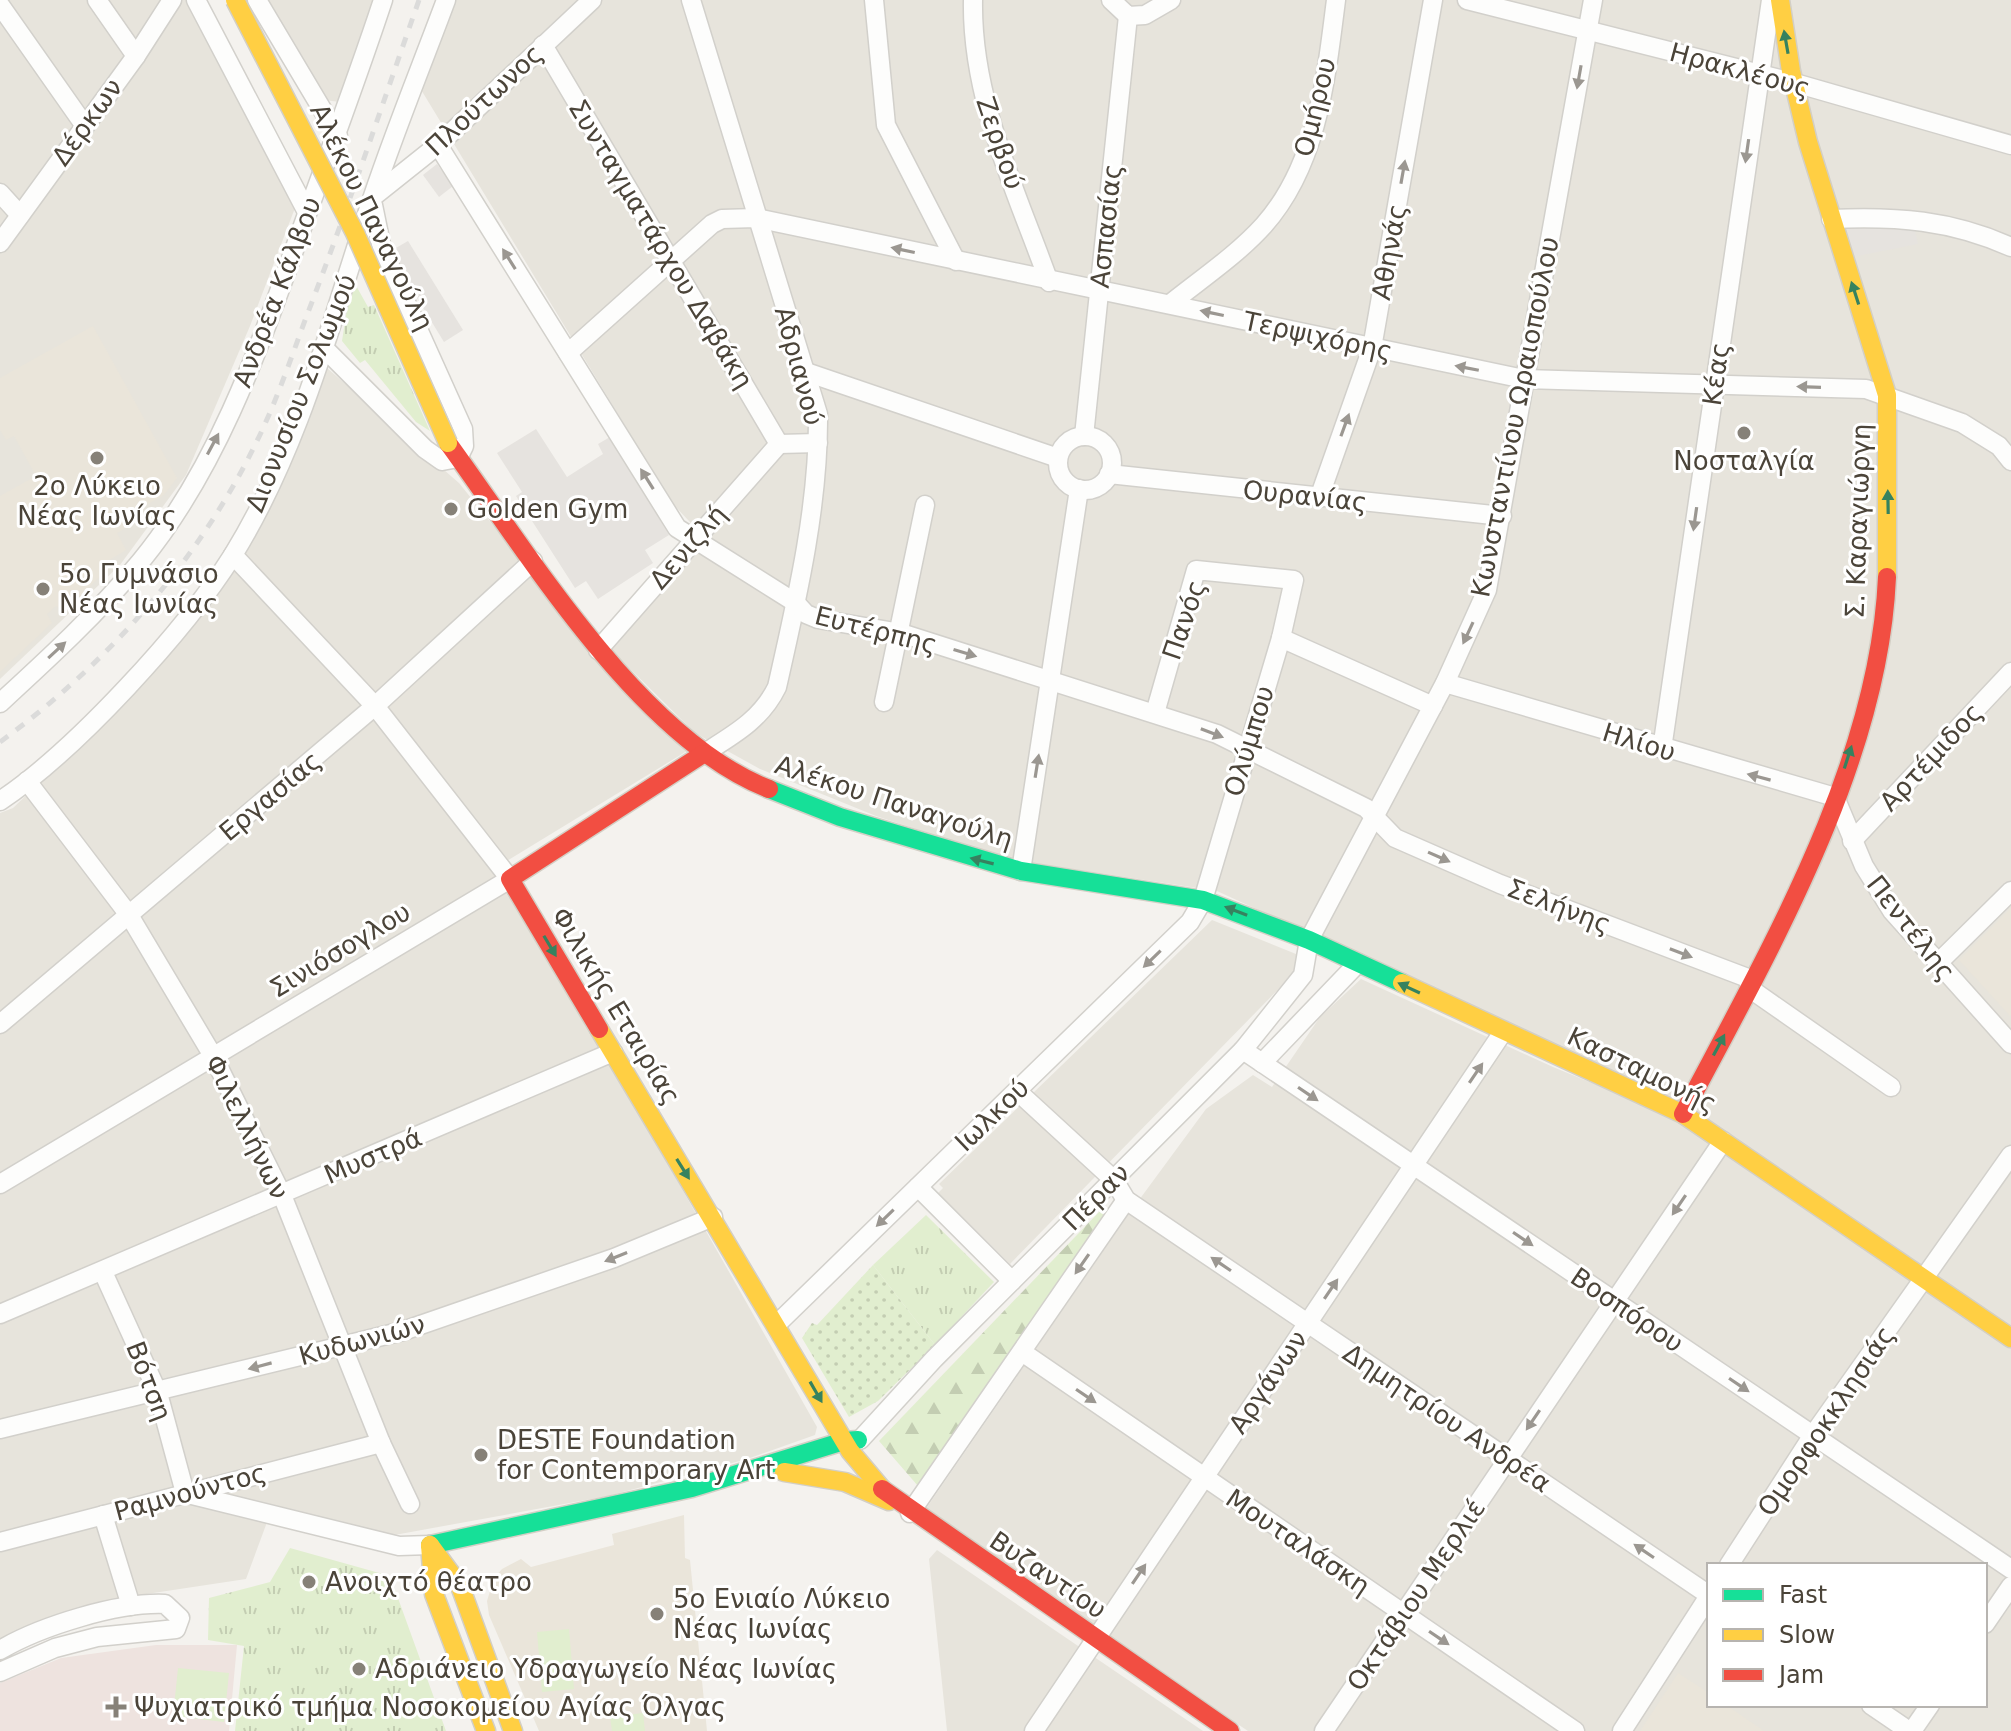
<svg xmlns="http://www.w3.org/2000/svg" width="2011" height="1731" font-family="'DejaVu Sans',sans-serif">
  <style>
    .residential { fill: #e7e4dc; fill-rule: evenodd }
    .education { fill: #eae5da }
    .medical { fill: #eee3df }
    .grass { fill: url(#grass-tufts) }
    .forest { fill: url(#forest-firs) }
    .park { fill: url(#park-dots) }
    .pitch { fill: #e1eecf }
    .parking { fill: #e6e3df }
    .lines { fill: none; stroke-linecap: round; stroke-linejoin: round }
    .street-casing { stroke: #d2d0cb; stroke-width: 21 }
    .fast-casing { stroke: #d3cfc5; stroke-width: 21 }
    .slow-casing { stroke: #d3cfc5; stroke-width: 21 }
    .jam-casing { stroke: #d3cfc5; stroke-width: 21 }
    .street { stroke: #fdfdfc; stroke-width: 18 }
    .fast { stroke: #16e098; stroke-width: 18 }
    .slow { stroke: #ffcf43; stroke-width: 18 }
    .jam { stroke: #f24e42; stroke-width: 18 }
    .rail { stroke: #dbdbda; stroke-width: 5; stroke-dasharray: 10 10; stroke-linecap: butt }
    .slow-bridge-casing { stroke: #d3cfc5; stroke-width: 21; stroke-linecap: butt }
    .slow-bridge { stroke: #ffcf43; stroke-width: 18 }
    .oneway { fill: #36825f }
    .oneway2 { fill: #9b9791 }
    .poi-dot { fill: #868178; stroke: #fff; stroke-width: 3 }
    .labels { text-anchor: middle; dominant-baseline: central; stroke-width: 6; stroke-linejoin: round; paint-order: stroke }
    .street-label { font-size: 26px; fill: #4b4439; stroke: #fff }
    .poi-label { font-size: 26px; fill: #4b4439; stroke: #fff; text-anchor: start }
  </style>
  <defs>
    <pattern id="grass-tufts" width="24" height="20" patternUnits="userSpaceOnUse" patternTransform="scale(2)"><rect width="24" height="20" fill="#e1eecf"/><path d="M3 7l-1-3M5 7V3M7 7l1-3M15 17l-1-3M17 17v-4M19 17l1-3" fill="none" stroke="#c3cdb2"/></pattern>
    <pattern id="forest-firs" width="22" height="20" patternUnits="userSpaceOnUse" patternTransform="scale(2)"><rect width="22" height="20" fill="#e1eecf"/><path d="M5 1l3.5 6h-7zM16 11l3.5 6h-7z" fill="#c3cdb2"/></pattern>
    <pattern id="park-dots" width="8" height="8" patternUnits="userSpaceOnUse" patternTransform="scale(2)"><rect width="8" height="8" fill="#e1eecf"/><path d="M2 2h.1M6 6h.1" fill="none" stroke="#c3cdb2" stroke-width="1.8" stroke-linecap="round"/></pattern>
  </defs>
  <rect width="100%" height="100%" fill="#f4f2ee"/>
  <g class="residential">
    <path d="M 0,0 L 192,0 L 295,208 L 250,326 L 186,475 L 120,565 L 0,679 Z"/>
    <path d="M 264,0 L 373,0 L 340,102 L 324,100 Z"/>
    <path d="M 453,0 L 2011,0 L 2011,1327 L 1675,1101 L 1217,891 L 1008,859 L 876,816 L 760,769 L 695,733 L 611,650 L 705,538 L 672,503 L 420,88 Z"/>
    <path d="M 327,368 L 459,483 L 537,580 L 687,751 L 492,870 L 631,1099 L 817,1427 L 815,1435 L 747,1459 L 608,1496 L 389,1536 L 273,1506 L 246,1579 L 140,1595 L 53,1619 L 0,1641 L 0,813 L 13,808 L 144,682 L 251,544 Z"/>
    <path d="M 1212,920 L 1296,954 L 1301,966 L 1010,1264 L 938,1193 L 943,1188 L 939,1184 Z"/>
    <path d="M 1361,979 L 1553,1067 L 1680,1119 L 2011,1347 L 2011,1731 L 1248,1731 L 923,1513 L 1128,1215 L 1206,1109 L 1253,1075 L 1272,1087 L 1320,1017 ZM 1709,1565 L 1985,1565 L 1985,1705 L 1709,1705 Z"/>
    <path d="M 937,1550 L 1203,1731 L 947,1731 L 929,1559 Z"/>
  </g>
  <g class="education">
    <path d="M 93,326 L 177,478 L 164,495 L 121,519 L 126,528 L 117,533 L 126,550 L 101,565 L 105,572 L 64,612 L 56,606 L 47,614 L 52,623 L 0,672 L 0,496 L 36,476 L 14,436 L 6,440 L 0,430 L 0,378 Z"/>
    <path d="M 2011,908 L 2011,1015 L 2010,1016 L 1959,960 Z"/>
    <path d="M 684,1515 L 685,1558 L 690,1560 L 707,1731 L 539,1731 L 489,1615 L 487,1601 L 494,1578 L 502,1569 L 521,1559 L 531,1567 L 614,1545 L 612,1534 Z"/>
    <path d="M 1678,1673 L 1709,1693 L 1709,1705 L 1726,1705 L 1764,1731 L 1640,1731 Z"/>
  </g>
  <path class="medical" d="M 156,1645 L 237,1645 L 229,1731 L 0,1731 L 0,1683 L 61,1658 Z"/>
  <g class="grass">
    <path d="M 354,282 L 368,307 L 374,305 L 430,431 L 416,422 L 365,360 L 360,363 L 342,341 L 351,283 Z"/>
    <path d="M 926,1215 L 994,1282 L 935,1345 L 873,1265 Z"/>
    <path d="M 290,1548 L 390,1576 L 446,1731 L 235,1731 L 244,1646 L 208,1640 L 209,1598 L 270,1582 Z"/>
  </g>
  <path class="forest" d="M 1100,1211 L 1105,1216 L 918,1486 L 879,1441 Z"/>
  <path class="park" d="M 873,1265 L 935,1345 L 878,1401 L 849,1417 L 802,1338 L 812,1323 L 817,1325 Z"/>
  <g class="pitch">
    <path d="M 569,1629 L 574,1689 L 542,1692 L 537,1632 Z"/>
    <path d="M 178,1668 L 229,1673 L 224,1722 L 173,1716 Z"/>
    <path d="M 643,1713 L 645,1731 L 612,1731 L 610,1717 Z"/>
  </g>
  <g class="parking">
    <path d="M 437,164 L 453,186 L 439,197 L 423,175 Z"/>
    <path d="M 1879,221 L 1913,221 L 1918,244 L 1852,257 L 1845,230 Z"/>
    <path d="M 408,241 L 463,330 L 444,342 L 389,252 Z"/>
    <path d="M 536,429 L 567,477 L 603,454 L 598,444 L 610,437 L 669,535 L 645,550 L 653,563 L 598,599 L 586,581 L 575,588 L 516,496 L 522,492 L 497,453 Z"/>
  </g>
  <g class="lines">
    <g class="street-casing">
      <g id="street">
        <path d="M 97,0 L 136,56"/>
        <path d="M 196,0 L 307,212"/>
        <path d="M 257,0 L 338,136"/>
        <path d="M 691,0 L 818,414 C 819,505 797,599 777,687 C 761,720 733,735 703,754"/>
        <path d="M 874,0 L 886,125 L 956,261"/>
        <path d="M 973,0 C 971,99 1016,190 1049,282"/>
        <path d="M 1111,0 L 1128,16 L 1145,15 L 1171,0"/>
        <path d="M 1467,0 L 1788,81 L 2011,145"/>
        <path d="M 0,5 L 85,126"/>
        <path d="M 543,45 L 779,444"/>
        <path d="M 438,145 L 677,528 L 796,603 L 806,614 L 818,619 L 901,633 L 1217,734 L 1366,808 L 1395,838 L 1500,884 L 1753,980"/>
        <path d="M 0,193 L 20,215"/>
        <path d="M 374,196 L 438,145 L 592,0"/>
        <path d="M 1831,219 C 1896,216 1951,220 2011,247"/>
        <path d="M 0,243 L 136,56 L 172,0"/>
        <path d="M 1170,304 C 1201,279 1237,255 1264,225 C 1318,164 1326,78 1336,0"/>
        <path d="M 324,348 L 425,449 L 442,461 L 458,458 L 464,446 L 463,429 L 382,249 L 373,205"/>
        <path d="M 568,353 L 712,224 L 722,219 L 756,218 L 1524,379 L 1866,389 L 1962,423 L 1999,446 L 2011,461"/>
        <path d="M 806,372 L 1058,458"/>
        <path d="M 1084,436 L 1128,16"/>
        <circle cx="1085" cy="463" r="27"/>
        <path d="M 779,444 L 818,443"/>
        <path d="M 1109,474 L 1502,516"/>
        <path d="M 1319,498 L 1372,348 L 1433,0"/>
        <path d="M 1281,638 L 1433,706"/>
        <path d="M 598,650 L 779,444"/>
        <path d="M 1445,683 L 1835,797 L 1864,866 L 1892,911 L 2011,1044"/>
        <path d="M 884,702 L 925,505"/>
        <path d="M 0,703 C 49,658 98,613 141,561 C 222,462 263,336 306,217 C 332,145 359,73 383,0"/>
        <path d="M 1662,749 L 1771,0"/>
        <path d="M 27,781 L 129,915 L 213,1056 L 282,1195 L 381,1443 L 410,1504"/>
        <path d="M 0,801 C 75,751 185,631 233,555 C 298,450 330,326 368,211 C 391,140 420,70 446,0"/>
        <path d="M 1852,841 L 2011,672"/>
        <path d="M 1021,871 L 1079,489"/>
        <path d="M 1937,964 L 2011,891"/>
        <path d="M 1749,988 L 1891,1087"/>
        <path d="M 0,1024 L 375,706 L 533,561"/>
        <path d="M 1243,1050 L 2011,1569"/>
        <path d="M 1262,1063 L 1358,963"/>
        <path d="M 1017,1091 L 1114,1180 L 1126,1200 L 1709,1595"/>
        <path d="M 0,1184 L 510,879 L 375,706 L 233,555"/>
        <path d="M 918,1187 L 1012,1281"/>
        <path d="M 103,1272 L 158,1393 L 185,1493"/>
        <path d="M 0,1314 L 613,1052"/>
        <path d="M 776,1325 L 1190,922 L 1203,900 L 1281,638 L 1294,580 L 1196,570 L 1155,713"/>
        <path d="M 1022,1352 L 1575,1731"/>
        <path d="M 0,1429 L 403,1331 L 614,1258 L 713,1217"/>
        <path d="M 860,1440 L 934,1359 L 1243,1050 L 1303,975 L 1309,940 L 1445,683 L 1487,590 L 1593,0"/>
        <path d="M 188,1494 L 399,1546 L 430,1545"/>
        <path d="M 910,1513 L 1126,1200"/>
        <path d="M 103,1515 L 131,1606"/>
        <path d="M 0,1542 L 381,1443"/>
        <path d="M 1729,1565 L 1813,1435 L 2011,1155"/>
        <path d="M 1985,1624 L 2011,1586"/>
        <path d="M 0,1650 C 41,1626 118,1602 165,1604 L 180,1618 L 176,1629 L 97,1637 L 55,1648 L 0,1672"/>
        <path d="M 1871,1705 L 1909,1731"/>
        <path d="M 1034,1731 L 1503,1032"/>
        <path d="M 1324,1731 L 1723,1141"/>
        <path d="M 1622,1731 L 1709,1596"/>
        <path d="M 1912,1731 L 1930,1705"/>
      </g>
    </g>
    <g class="fast-casing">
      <g id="fast">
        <path d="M 769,789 L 840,817 L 1021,871 L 1203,900 L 1309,940 L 1402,983"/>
        <path d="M 430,1545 L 692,1488 L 844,1441 L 858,1440"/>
      </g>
    </g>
    <g class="slow-casing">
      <g id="slow">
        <path d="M 1780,0 L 1791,71 L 1808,142 L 1887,395 L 1887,577"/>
        <path d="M 1402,983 L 1683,1114 L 2011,1338"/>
        <path d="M 599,1029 L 850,1451 L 882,1489"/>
        <path d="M 784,1472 L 845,1482 L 889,1501"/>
        <path d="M 430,1545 L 460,1586 L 513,1731"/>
        <path d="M 430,1545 L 434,1594 L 486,1731"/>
      </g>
    </g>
    <g class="jam-casing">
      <g id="jam">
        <path d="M 448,443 C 528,553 640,739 769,789"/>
        <path d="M 599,1029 L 510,879 L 703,754"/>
        <path d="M 1683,1114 C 1768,952 1879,764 1887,577"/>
        <path d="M 882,1489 L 1230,1731"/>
      </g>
    </g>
    <use href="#street" class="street"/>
    <use href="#fast" class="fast"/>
    <use href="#slow" class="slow"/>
    <use href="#jam" class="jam"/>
    <path class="rail" d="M 0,742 C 106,665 197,563 255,445 C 276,403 291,358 307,315 C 347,211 382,105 419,0"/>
    <g class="slow-bridge-casing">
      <path id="slow-bridge" d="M 235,0 L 355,233 L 448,443"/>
    </g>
    <use href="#slow-bridge" class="slow-bridge"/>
  </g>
  <defs><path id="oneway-solid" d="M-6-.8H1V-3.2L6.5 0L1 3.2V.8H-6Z" transform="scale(2)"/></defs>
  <g class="oneway">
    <use href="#oneway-solid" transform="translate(1786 42) rotate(-100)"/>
    <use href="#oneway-solid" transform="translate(1855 293) rotate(-108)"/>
    <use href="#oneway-solid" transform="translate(1888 502) rotate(-91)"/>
    <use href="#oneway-solid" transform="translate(1848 757) rotate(-72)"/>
    <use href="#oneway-solid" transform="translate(982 861) rotate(-166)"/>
    <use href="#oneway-solid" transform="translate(1236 911) rotate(-159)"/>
    <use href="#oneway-solid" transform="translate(550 946) rotate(59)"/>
    <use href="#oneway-solid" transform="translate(1409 988) rotate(-155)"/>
    <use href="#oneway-solid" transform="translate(1719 1045) rotate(-62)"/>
    <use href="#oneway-solid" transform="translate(683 1169) rotate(58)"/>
    <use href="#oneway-solid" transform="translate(816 1392) rotate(60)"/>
  </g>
  <g class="oneway2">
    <use href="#oneway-solid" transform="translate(1579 77) rotate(100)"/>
    <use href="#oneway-solid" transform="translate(1747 151) rotate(98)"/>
    <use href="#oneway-solid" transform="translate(1403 172) rotate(-80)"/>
    <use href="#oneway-solid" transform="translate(903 250) rotate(-168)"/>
    <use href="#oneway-solid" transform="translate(509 259) rotate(-122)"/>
    <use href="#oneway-solid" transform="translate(1212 313) rotate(-168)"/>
    <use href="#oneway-solid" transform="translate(1467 368) rotate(-169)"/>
    <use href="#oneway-solid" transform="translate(1809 387) rotate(-178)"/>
    <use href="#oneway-solid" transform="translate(1345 425) rotate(-70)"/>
    <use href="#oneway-solid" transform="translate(213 444) rotate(-62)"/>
    <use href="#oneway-solid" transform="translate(647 479) rotate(-122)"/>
    <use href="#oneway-solid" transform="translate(1695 519) rotate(98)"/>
    <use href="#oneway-solid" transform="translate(1468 633) rotate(115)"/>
    <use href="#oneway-solid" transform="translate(57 650) rotate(-43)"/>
    <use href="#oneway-solid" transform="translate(965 653) rotate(17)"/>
    <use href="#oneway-solid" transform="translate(1212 733) rotate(21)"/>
    <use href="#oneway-solid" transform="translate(1037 766) rotate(-81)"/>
    <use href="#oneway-solid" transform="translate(1759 777) rotate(-165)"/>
    <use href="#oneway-solid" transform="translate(1439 857) rotate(24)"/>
    <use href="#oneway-solid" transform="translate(1681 953) rotate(21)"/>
    <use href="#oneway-solid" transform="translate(1152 959) rotate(136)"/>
    <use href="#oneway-solid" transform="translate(1476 1073) rotate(-56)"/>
    <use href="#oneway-solid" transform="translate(1308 1094) rotate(34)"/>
    <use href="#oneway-solid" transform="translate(1679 1205) rotate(124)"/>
    <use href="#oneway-solid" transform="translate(885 1218) rotate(136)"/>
    <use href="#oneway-solid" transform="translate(1523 1239) rotate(34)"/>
    <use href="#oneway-solid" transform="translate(616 1257) rotate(158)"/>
    <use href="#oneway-solid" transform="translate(1082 1264) rotate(125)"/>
    <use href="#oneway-solid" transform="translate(1221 1264) rotate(-146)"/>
    <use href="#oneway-solid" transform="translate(1331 1289) rotate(-56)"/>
    <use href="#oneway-solid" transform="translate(260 1366) rotate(165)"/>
    <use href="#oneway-solid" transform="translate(1739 1385) rotate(34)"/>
    <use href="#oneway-solid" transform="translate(1086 1396) rotate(34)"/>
    <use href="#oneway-solid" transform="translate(1533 1420) rotate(124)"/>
    <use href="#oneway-solid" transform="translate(1644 1551) rotate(-146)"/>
    <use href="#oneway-solid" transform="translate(1139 1574) rotate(-56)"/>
    <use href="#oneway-solid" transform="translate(1439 1638) rotate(34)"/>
  </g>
  <g class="poi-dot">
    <circle cx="1744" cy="433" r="8"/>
    <circle cx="97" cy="458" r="8"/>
    <circle cx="451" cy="509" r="8"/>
    <circle cx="43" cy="589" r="8"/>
    <circle cx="481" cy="1455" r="8"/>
    <circle cx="309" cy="1582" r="8"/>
    <circle cx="657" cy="1614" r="8"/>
    <circle cx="359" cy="1669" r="8"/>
    <path d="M112 1695h8v8h8v8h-8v8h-8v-8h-8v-8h8z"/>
  </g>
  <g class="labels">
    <g class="street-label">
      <text transform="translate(1740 70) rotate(15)">Ηρακλέους</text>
      <text transform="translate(484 100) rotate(-43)">Πλούτωνος</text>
      <text transform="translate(1315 107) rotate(-76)">Ομήρου</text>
      <text transform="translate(87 122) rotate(-54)">Δέρκων</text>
      <text transform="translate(1000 143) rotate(71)">Ζερβού</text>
      <text transform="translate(372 217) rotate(64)">Αλέκου Παναγούλη</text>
      <text transform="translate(1106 226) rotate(-84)">Ασπασίας</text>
      <text transform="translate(661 244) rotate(59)">Συνταγματάρχου Δαβάκη</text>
      <text transform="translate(1389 252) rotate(-80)">Αθηνάς</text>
      <text transform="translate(277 292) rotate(-69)">Ανδρέα Κάλβου</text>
      <text transform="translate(1318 336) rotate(12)">Τερψιχόρης</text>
      <text transform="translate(799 366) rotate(75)">Αδριανού</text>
      <text transform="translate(1716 374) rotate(-82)">Κέας</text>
      <text transform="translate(301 393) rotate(-68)">Διονυσίου Σολωμού</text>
      <text transform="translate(1515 417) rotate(-79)">Κωνσταντίνου Ωραιοπούλου</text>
      <text transform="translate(1305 496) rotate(6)">Ουρανίας</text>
      <text transform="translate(1858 521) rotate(-88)">Σ. Καραγιώργη</text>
      <text transform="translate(688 547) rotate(-49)">Δενιζλή</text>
      <text transform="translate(1184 620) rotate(-71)">Πανός</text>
      <text transform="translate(876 630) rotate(14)">Ευτέρπης</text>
      <text transform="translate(1249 741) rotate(-73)">Ολύμπου</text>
      <text transform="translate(1639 742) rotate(17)">Ηλίου</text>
      <text transform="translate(1931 757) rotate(-47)">Αρτέμιδος</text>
      <text transform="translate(270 796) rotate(-40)">Εργασίας</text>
      <text transform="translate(894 802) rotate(18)">Αλέκου Παναγούλη</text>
      <text transform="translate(1559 906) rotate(21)">Σελήνης</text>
      <text transform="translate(1911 928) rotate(52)">Πεντέλης</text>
      <text transform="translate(340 950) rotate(-31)">Σινιόσογλου</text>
      <text transform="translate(616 1006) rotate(59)">Φιλικής Εταιρίας</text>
      <text transform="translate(1642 1070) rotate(26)">Κασταμονής</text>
      <text transform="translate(992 1115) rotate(-44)">Ιωλκού</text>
      <text transform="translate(247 1127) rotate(64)">Φιλελλήνων</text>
      <text transform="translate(373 1156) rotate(-23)">Μυστρά</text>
      <text transform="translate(1096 1197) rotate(-45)">Πέραν</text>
      <text transform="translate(1627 1310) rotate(34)">Βοσπόρου</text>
      <text transform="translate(362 1340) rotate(-15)">Κυδωνιών</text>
      <text transform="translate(149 1381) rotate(69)">Βότση</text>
      <text transform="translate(1268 1382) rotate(-56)">Αργάνων</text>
      <text transform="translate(1447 1418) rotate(34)">Δημητρίου Ανδρέα</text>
      <text transform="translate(1826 1421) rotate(-56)">Ομορφοκκλησιάς</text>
      <text transform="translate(190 1492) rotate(-15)">Ραμνούντος</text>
      <text transform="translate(1298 1542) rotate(34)">Μουταλάσκη</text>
      <text transform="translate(1048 1575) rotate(34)">Βυζαντίου</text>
      <text transform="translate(1416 1595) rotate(-56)">Οκτάβιου Μερλιέ</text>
    </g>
    <g class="poi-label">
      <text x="1744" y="461" text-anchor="middle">Νοσταλγία</text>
      <text x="97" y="486" text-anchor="middle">2ο Λύκειο<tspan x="97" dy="30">Νέας Ιωνίας</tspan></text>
      <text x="467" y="509">Golden Gym</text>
      <text x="59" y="574">5ο Γυμνάσιο<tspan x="59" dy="30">Νέας Ιωνίας</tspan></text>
      <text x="497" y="1440">DESTE Foundation<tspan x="497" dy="30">for Contemporary Art</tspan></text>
      <text x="325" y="1582">Ανοιχτό θέατρο</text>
      <text x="673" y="1599">5ο Ενιαίο Λύκειο<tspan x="673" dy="30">Νέας Ιωνίας</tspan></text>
      <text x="375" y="1669">Αδριάνειο Υδραγωγείο Νέας Ιωνίας</text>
      <text x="134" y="1707">Ψυχιατρικό τμήμα Νοσοκομείου Αγίας Όλγας</text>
    </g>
  </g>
  <rect x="1707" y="1563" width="280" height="144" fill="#ffffff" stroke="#b7b4b0" stroke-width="2"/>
  <rect x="1723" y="1589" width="40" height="12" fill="#16e098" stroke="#b7b4b0" stroke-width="2"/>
  <text x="1779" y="1603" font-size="24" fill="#4b4439">Fast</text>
  <rect x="1723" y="1629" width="40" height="12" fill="#ffcf43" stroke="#b7b4b0" stroke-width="2"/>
  <text x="1779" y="1643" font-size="24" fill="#4b4439">Slow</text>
  <rect x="1723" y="1669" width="40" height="12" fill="#f24e42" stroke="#b7b4b0" stroke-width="2"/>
  <text x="1779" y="1683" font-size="24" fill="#4b4439">Jam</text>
</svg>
